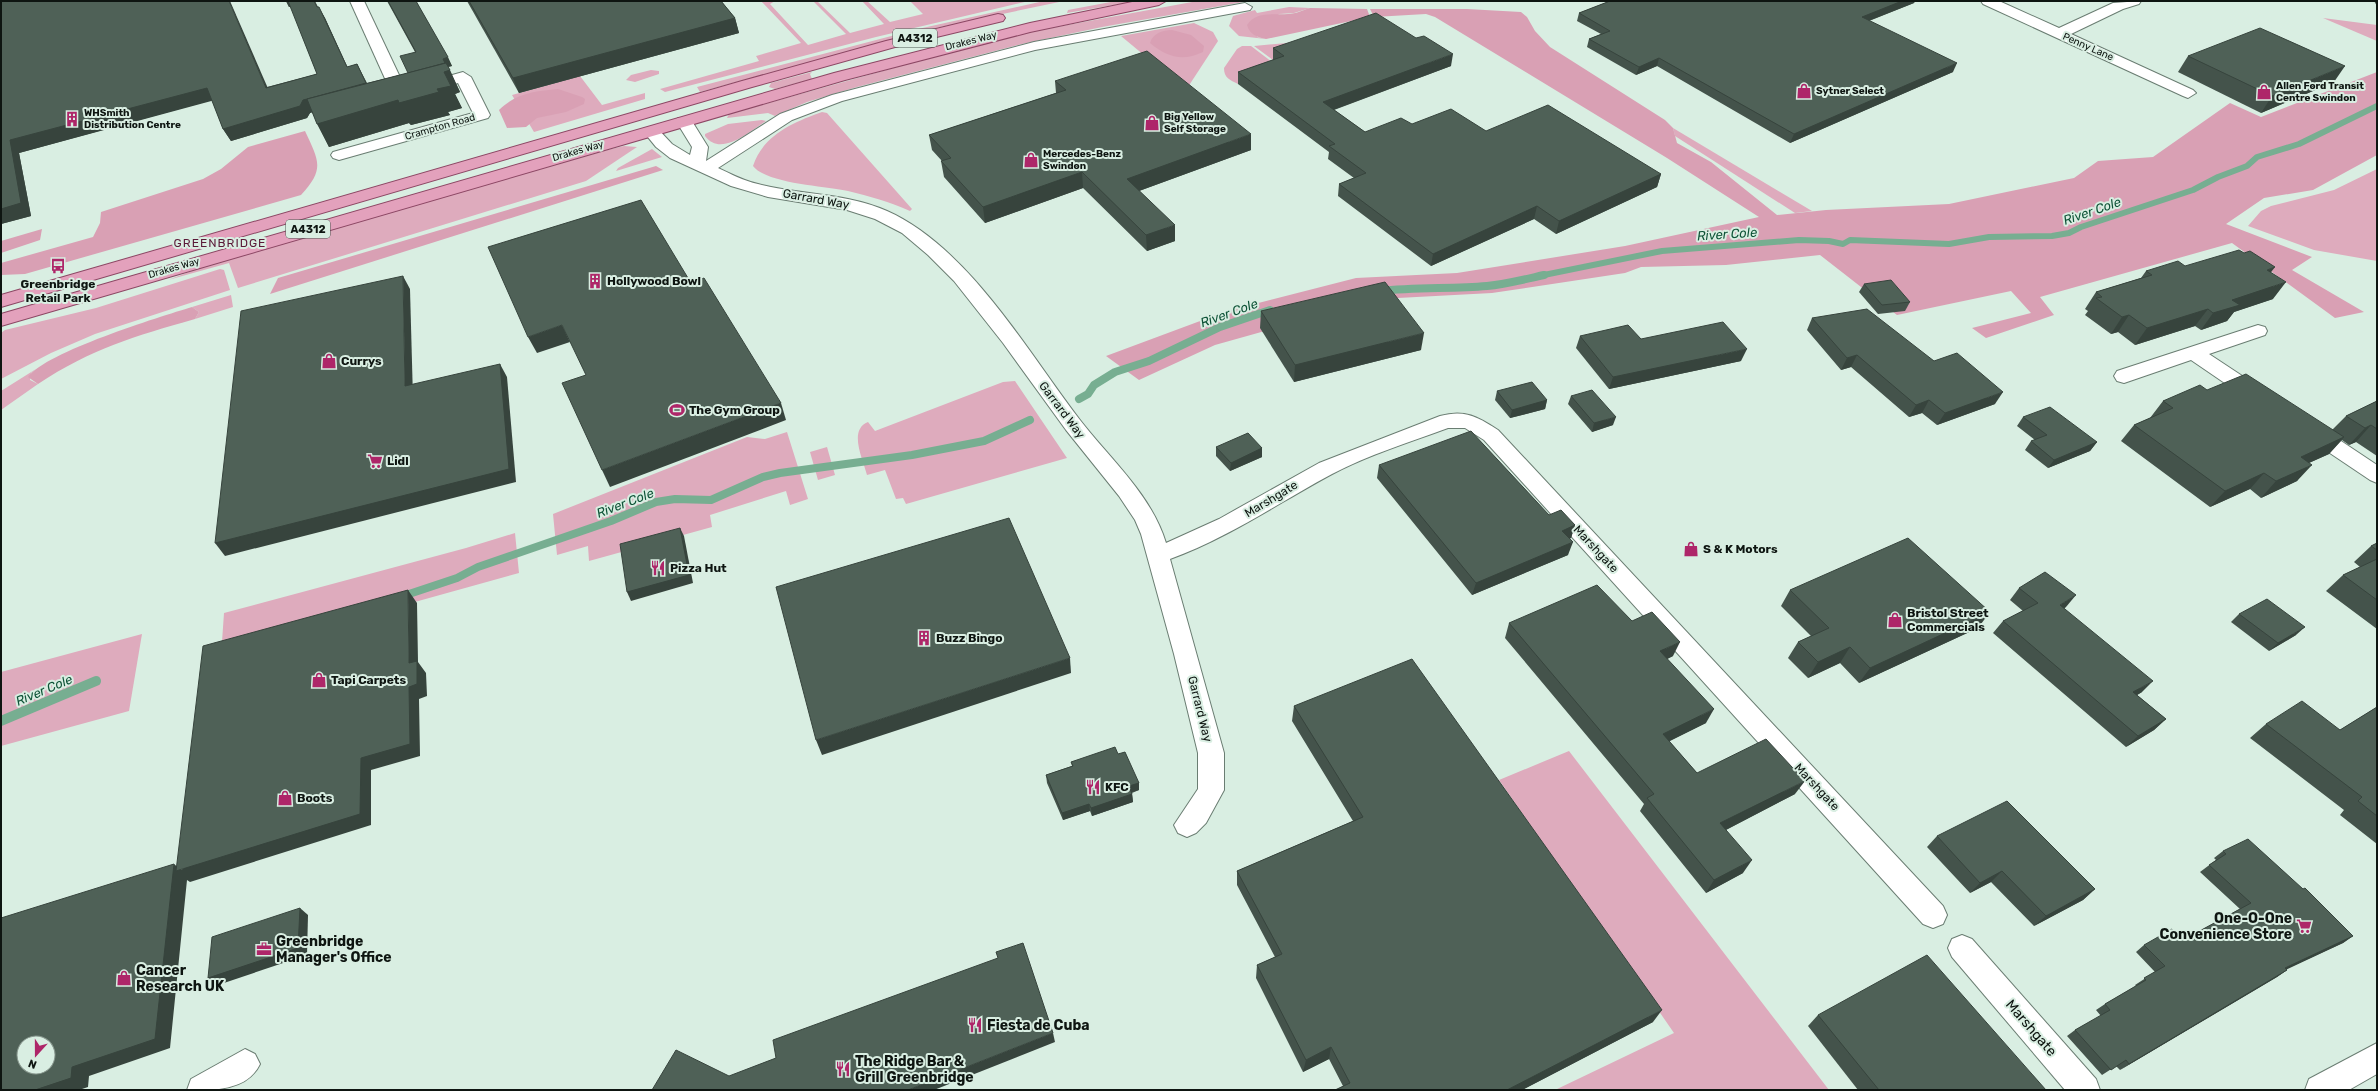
<svg xmlns="http://www.w3.org/2000/svg" width="2378" height="1091" font-family="Rubik,sans-serif">
  <style>
    .green { fill: #deabbd }
    .forest { fill: #d9a0b4 }
    .lines { fill: none; stroke-linecap: round; stroke-linejoin: round }
    .stream-far2 { stroke: #77ae91; stroke-width: 6 }
    .stream-far1 { stroke: #77ae91; stroke-width: 8 }
    .stream { stroke: #77ae91; stroke-width: 10 }
    .minor-casing { stroke: #6a7d72; stroke-width: 2 }
    .tertiary-casing { stroke: #6a7d72; stroke-width: 2 }
    .primary-casing { stroke: #8c4764; stroke-width: 2 }
    .minor { fill: #fff; fill-rule: evenodd }
    .tertiary { fill: #fff; fill-rule: evenodd }
    .primary { fill: #e3a1bc; fill-rule: evenodd }
    .wall { fill: #44534b }
    .shaded-wall { fill: #37443d }
    .building { fill: #4f6157; stroke: #37443d; fill-rule: evenodd }
    .labels { text-anchor: middle; dominant-baseline: central; stroke-width: 4; stroke-linejoin: round; paint-order: stroke }
    .far-street-label { font-size: 10px; fill: #0e1511; stroke: #d9eee2 }
    .far-poi-label { font-size: 10px; font-weight: bold; fill: #0e1511; stroke: #d9eee2; text-anchor: start }
    .shield { fill: #d9eee2; stroke: #4b5650; stroke-width: 1 }
    .shield-label { font-size: 11px; font-weight: bold; fill: #0e1511 }
    .street-label { font-size: 12px; fill: #0e1511; stroke: #d9eee2 }
    .far-quarter-label { font-size: 12px; letter-spacing: 1px; fill: #5b1a38; stroke: #d9eee2 }
    .poi-label { font-size: 12px; font-weight: bold; fill: #0e1511; stroke: #d9eee2; text-anchor: start }
    .water-label { font-size: 13px; font-style: italic; fill: #0e5337; stroke: #d9eee2 }
    .near-poi-label { font-size: 14px; font-weight: bold; fill: #0e1511; stroke: #d9eee2; text-anchor: start }
    .near-street-label { font-size: 14px; fill: #0e1511; stroke: #d9eee2 }
  </style>
  <rect width="100%" height="100%" fill="#d9eee2"/>
  <g class="green">
    <path d="M 761,1 L 775,1 L 770,4 L 808,45 L 846,34 L 813,1 L 817,1 L 850,33 L 884,24 L 862,1 L 867,1 L 890,22 L 923,14 L 910,1 L 1029,1 L 876,37 L 665,92 L 660,89 L 759,61 L 756,56 L 801,43 Z"/>
    <path d="M 1044,1 L 1064,1 L 931,29 L 700,92 L 697,87 L 918,29 Z"/>
    <path d="M 1116,1 L 1137,1 L 1067,13 L 1068,10 Z"/>
    <path d="M 1249,1 L 1102,27 L 1022,44 L 857,87 L 807,102 L 775,116 L 768,113 L 727,118 L 729,114 L 1008,36 L 1192,2 Z"/>
    <path d="M 1289,7 L 1310,8 L 1294,13 L 1279,14 L 1257,37 L 1266,39 L 1239,36 L 1229,26 L 1233,16 L 1255,10 L 1257,13 Z"/>
    <path d="M 2323,18 L 2377,25 L 2377,41 Z"/>
    <path d="M 1194,23 L 1213,32 L 1218,41 L 1186,90 L 1121,36 Z"/>
    <path d="M 1348,30 L 1273,60 L 1254,46 L 1287,43 Z"/>
    <path d="M 1242,46 L 1251,46 L 1281,69 L 1238,84 C 1230,80 1224,78 1224,68 L 1237,49 Z"/>
    <path d="M 651,70 L 659,71 L 659,74 L 635,82 L 626,80 L 631,75 Z"/>
    <path d="M 812,72 L 810,74 L 812,79 L 775,89 L 769,87 L 771,83 Z"/>
    <path d="M 580,76 L 602,105 L 645,93 L 645,99 L 534,132 L 512,95 Z"/>
    <path d="M 822,112 L 827,113 L 912,209 L 910,211 C 890,202 869,196 848,191 C 825,186 767,184 753,166 C 763,135 794,122 822,112 Z"/>
    <path d="M 762,120 L 766,121 C 752,130 721,158 705,136 L 705,134 L 728,124 Z"/>
    <path d="M 1673,128 L 1812,211 L 1795,213 L 1675,136 Z"/>
    <path d="M 624,146 L 637,147 L 586,181 L 238,288 L 229,263 L 168,280 L 205,266 L 607,150 Z"/>
    <path d="M 652,149 L 662,157 L 616,171 L 618,168 Z"/>
    <path d="M 2377,169 L 2377,261 L 2314,250 L 2248,226 L 2261,211 L 2271,206 L 2334,190 Z"/>
    <path d="M 220,269 L 224,270 L 230,290 L 95,334 L 51,353 L 1,379 L 1,333 L 5,330 L 96,308 Z"/>
    <path d="M 231,295 L 233,307 L 195,319 L 199,312 L 192,307 Z"/>
    <path d="M 36,369 L 31,373 L 30,380 L 38,384 L 1,410 L 1,391 Z"/>
    <path d="M 1015,381 L 1067,458 L 906,504 L 903,498 L 896,499 L 885,470 L 867,475 C 863,459 848,430 868,422 L 875,431 L 1003,382 Z"/>
    <path d="M 787,432 L 808,499 L 790,505 L 786,491 L 710,515 L 712,527 L 589,561 L 588,546 L 557,555 L 553,514 L 747,437 L 765,439 Z"/>
    <path d="M 827,447 L 835,475 L 818,480 L 810,452 Z"/>
    <path d="M 515,533 L 519,573 L 221,656 L 224,613 L 466,548 Z"/>
    <path d="M 142,634 L 129,711 L 1,746 L 1,672 Z"/>
    <path d="M 1569,751 L 1829,1090 L 1555,1090 L 1674,1033 L 1499,780 Z"/>
  </g>
  <g class="forest">
    <path d="M 1310,8 L 1367,9 L 1370,17 L 1266,39 C 1257,37 1250,35 1247,25 C 1256,11 1273,15 1288,14 C 1296,14 1303,10 1310,8 Z"/>
    <path d="M 1370,9 L 1467,9 L 1521,12 L 1527,17 L 1535,31 L 1550,47 L 1665,120 L 1673,128 L 1677,143 L 1711,162 L 1777,215 L 1826,210 L 1949,204 L 2074,178 L 2098,161 L 2153,157 L 2230,103 L 2261,117 L 2377,72 L 2377,155 L 2313,190 L 2264,198 L 2226,224 L 2312,257 L 2292,270 L 2364,312 L 2335,318 L 2232,243 L 2040,297 L 2054,315 L 1986,338 L 1972,328 L 2031,313 L 2011,291 L 1897,315 L 1820,255 L 1726,265 L 1641,267 L 1625,273 L 1492,293 L 1379,299 L 1215,345 L 1139,380 L 1106,356 L 1227,311 L 1356,278 L 1457,273 L 1625,246 L 1759,217 L 1667,158 L 1435,17 L 1426,14 L 1374,17 Z"/>
    <path d="M 1172,30 L 1191,35 L 1204,46 L 1203,52 C 1182,62 1167,57 1150,43 C 1153,33 1163,30 1172,30 Z"/>
    <path d="M 558,89 L 582,97 L 585,99 L 584,104 L 566,112 L 537,118 L 526,127 L 507,128 L 499,110 C 516,93 536,91 558,89 Z"/>
    <path d="M 305,131 C 319,161 325,169 301,195 L 25,274 L 1,275 L 1,263 L 93,237 L 100,223 L 101,212 L 203,179 L 221,169 L 248,147 Z"/>
    <path d="M 656,166 L 663,170 L 270,294 L 278,278 Z"/>
    <path d="M 42,229 L 40,240 L 1,253 L 1,241 Z"/>
    <path d="M 192,307 L 199,312 L 195,319 C 135,336 91,349 38,384 L 28,377 C 46,352 159,317 192,307 Z"/>
  </g>
  <g class="lines">
    <path class="stream-far2" d="M 1539,276 L 1662,251 L 1799,240 L 1829,241 L 1843,244 L 1850,240 L 1949,244 L 1989,237 L 2052,236 L 2069,233 L 2081,227 L 2193,190 L 2218,177 L 2247,166 L 2257,157 L 2299,144 L 2377,106"/>
    <g class="stream-far1">
      <path d="M 1380,291 C 1416,287 1451,289 1487,286 C 1506,284 1526,279 1544,275"/>
      <path d="M 1079,399 L 1088,394 L 1094,385 L 1115,372 L 1149,361 L 1220,327 L 1270,310"/>
      <path d="M 400,597 L 457,578 L 478,567 L 611,521 L 656,502 L 675,499 L 711,500 L 763,477 L 780,473 L 912,455 L 984,441 L 1030,420"/>
    </g>
    <path class="stream" d="M 1,721 L 96,681"/>
    <g class="minor-casing">
      <g id="minor">
        <path d="M 350,1 L 364,1 L 408,94 L 405,97 L 395,97 L 392,94 Z"/>
        <path d="M 1981,1 L 1999,1 L 2059,28 L 2113,3 L 2141,1 L 2139,4 L 2123,9 L 2071,34 L 2193,90 L 2196,93 L 2188,98 L 2183,96 L 1983,4 Z"/>
        <path d="M 1245,3 L 1252,7 L 1250,10 L 1035,50 L 842,101 L 792,120 L 718,168 C 731,174 744,181 758,184 C 800,195 847,193 887,211 C 968,247 1027,351 1080,420 C 1110,459 1151,494 1166,543 L 1219,519 L 1319,463 L 1440,416 C 1465,409 1478,417 1498,430 L 1943,906 L 1947,915 L 1943,924 L 1933,928 L 1923,924 L 1484,440 L 1465,428 L 1448,428 C 1410,442 1368,455 1332,474 C 1278,503 1228,538 1170,559 L 1224,753 L 1224,790 L 1206,823 L 1196,833 L 1187,837 L 1178,833 L 1174,825 L 1198,789 L 1198,753 L 1174,654 L 1141,534 L 1135,520 L 1119,496 L 1066,430 L 1003,343 L 954,281 L 928,255 L 902,233 L 875,219 L 847,210 L 768,197 L 731,186 L 670,158 L 656,147 L 643,131 L 645,128 L 657,128 L 672,144 L 690,155 L 692,147 L 676,121 L 678,118 L 690,118 L 708,147 L 706,161 L 780,114 L 832,95 L 1034,42 Z"/>
        <path d="M 463,72 L 471,77 L 490,115 L 488,118 L 339,160 L 333,158 L 331,155 L 333,152 L 473,113 L 458,83 L 425,92 L 417,87 L 420,84 Z"/>
        <path d="M 2258,325 L 2265,327 L 2267,331 L 2265,335 L 2209,354 L 2265,391 L 2268,396 L 2265,401 L 2258,403 L 2251,401 L 2191,360 L 2124,383 L 2117,381 L 2114,376 L 2117,371 Z"/>
        <path d="M 2310,423 L 2317,425 L 2377,465 L 2377,483 L 2370,480 L 2303,435 L 2300,430 L 2303,425 Z"/>
        <path d="M 1962,935 L 1972,939 L 2096,1079 L 2100,1090 L 2065,1090 L 1952,957 L 1948,948 L 1952,939 Z"/>
        <path d="M 245,1049 L 255,1054 L 260,1064 C 247,1091 214,1090 187,1090 L 191,1079 Z"/>
      </g>
    </g>
    <g class="tertiary-casing">
      <path id="tertiary" d="M 2377,1043 L 2377,1074 L 2349,1090 L 2305,1090 L 2309,1079 Z"/>
    </g>
    <g class="primary-casing">
      <g id="primary">
        <path d="M 1137,1 L 1166,1 L 1159,5 L 1030,32 L 845,80 L 1,326 L 1,314 L 834,73 L 1030,23 Z"/>
        <path d="M 998,14 L 1003,15 L 1005,18 L 1003,21 L 895,47 L 752,87 L 1,307 L 1,295 L 742,81 L 886,41 Z"/>
      </g>
    </g>
    <use href="#minor" class="minor"/>
    <use href="#tertiary" class="tertiary"/>
    <use href="#primary" class="primary"/>
  </g>
  <g class="wall">
    <path d="M 1,1 L 267,87 L 317,74 L 291,7 L 289,7 L 286,1 L 315,1 L 318,7 L 325,18 L 347,67 L 357,64 L 367,83 L 408,73 L 415,52 L 387,1 L 416,1 L 452,66 L 448,67 L 460,92 L 455,94 L 462,108 L 448,112 L 450,115 L 411,125 L 409,123 L 329,147 L 312,112 L 310,113 L 307,118 L 231,141 L 223,129 L 212,100 L 19,153 L 31,216 L 1,224 Z"/>
    <path d="M 467,1 L 721,1 L 735,18 L 739,33 L 519,93 Z"/>
    <path d="M 1610,1 L 1915,1 L 1914,3 L 1869,21 L 1953,72 L 1790,143 L 1657,66 L 1636,75 L 1587,47 L 1589,39 L 1601,34 L 1577,21 L 1579,13 Z"/>
    <path d="M 2374,1 L 2377,1 L 2377,6 Z"/>
    <path d="M 1273,48 L 1451,66 L 1334,110 L 1365,132 L 1412,124 L 1486,131 L 1661,174 L 1657,187 L 1556,234 L 1534,219 L 1431,266 L 1338,196 L 1339,184 L 1354,178 L 1328,159 L 1329,152 L 1238,84 L 1238,72 L 1273,60 Z"/>
    <path d="M 2188,56 L 2334,82 L 2261,113 L 2178,72 Z"/>
    <path d="M 1055,81 L 1251,150 L 1139,191 L 1175,241 L 1147,251 L 1083,188 L 985,223 L 944,177 L 941,161 L 942,161 L 932,150 L 929,135 L 1056,93 Z"/>
    <path d="M 2185,266 L 2271,272 L 2273,299 L 2234,312 L 2227,321 L 2201,330 L 2195,326 L 2135,345 L 2118,332 L 2111,334 L 2085,315 L 2088,311 L 2085,309 L 2096,292 L 2141,278 L 2146,271 Z"/>
    <path d="M 1864,284 L 1910,302 L 1905,311 L 1878,314 L 1859,292 Z"/>
    <path d="M 1261,311 L 1421,350 L 1294,382 L 1260,328 Z"/>
    <path d="M 1812,318 L 1934,361 L 1995,404 L 1937,425 L 1922,413 L 1909,417 L 1851,367 L 1841,370 L 1807,330 Z"/>
    <path d="M 1580,336 L 1641,339 L 1741,361 L 1609,389 L 1576,348 Z"/>
    <path d="M 2207,390 L 2332,430 L 2346,416 L 2377,401 L 2377,456 L 2356,442 L 2349,445 L 2342,440 L 2329,454 L 2309,463 L 2297,481 L 2261,498 L 2250,489 L 2210,507 L 2121,441 L 2134,425 L 2150,418 L 2163,401 Z"/>
    <path d="M 1497,391 L 1547,400 L 1545,409 L 1510,418 L 1495,400 Z"/>
    <path d="M 1571,396 L 1613,425 L 1592,432 L 1568,404 Z"/>
    <path d="M 2023,417 L 2097,442 L 2090,451 L 2048,468 L 2025,450 L 2031,441 L 2035,440 L 2017,426 Z"/>
    <path d="M 1216,447 L 1262,448 L 1262,457 L 1230,471 L 1216,456 Z"/>
    <path d="M 1379,465 L 1549,515 L 1575,525 L 1571,538 L 1569,539 L 1568,555 L 1472,595 L 1377,478 Z"/>
    <path d="M 2377,543 L 2377,629 L 2326,591 L 2343,575 L 2360,567 L 2354,562 L 2371,546 Z"/>
    <path d="M 2019,588 L 2066,607 L 2064,608 L 2142,692 L 2137,695 L 2166,719 L 2154,730 L 2126,747 L 1993,633 L 2003,621 L 2023,611 L 2010,600 Z"/>
    <path d="M 1790,590 L 1978,628 L 1859,683 L 1840,663 L 1808,678 L 1788,658 L 1798,642 L 1811,636 L 1781,606 Z"/>
    <path d="M 2239,614 L 2296,635 L 2269,651 L 2231,622 Z"/>
    <path d="M 1632,621 L 1673,656 L 1667,659 L 1706,723 L 1669,741 L 1697,773 L 1795,794 L 1726,830 L 1743,873 L 1706,893 L 1640,811 L 1644,804 L 1505,638 L 1509,623 Z"/>
    <path d="M 1294,706 L 1653,1022 L 1522,1090 L 1336,1090 L 1343,1086 L 1329,1059 L 1303,1072 L 1256,978 L 1257,965 L 1275,957 L 1237,885 L 1237,871 L 1353,821 L 1292,721 Z"/>
    <path d="M 2377,707 L 2377,844 L 2340,815 L 2344,810 L 2250,738 L 2266,724 L 2340,730 Z"/>
    <path d="M 1118,754 L 1139,783 L 1139,790 L 1132,793 L 1133,802 L 1092,816 L 1090,811 L 1063,820 L 1047,783 L 1046,775 L 1072,766 L 1071,762 Z"/>
    <path d="M 1937,836 L 2095,889 L 2083,900 L 2034,926 L 1991,882 L 1970,893 L 1927,847 Z"/>
    <path d="M 2223,851 L 2353,936 L 2343,943 L 2286,969 L 2287,970 L 2277,977 L 2120,1070 L 2116,1066 L 2102,1075 L 2067,1036 L 2075,1030 L 2101,1016 L 2096,1010 L 2105,1004 L 2136,986 L 2135,985 L 2155,972 L 2136,952 L 2144,945 L 2183,940 L 2240,909 L 2200,872 L 2216,860 L 2214,858 Z"/>
    <path d="M 1818,1015 L 2046,1090 L 1858,1090 L 1808,1026 Z"/>
  </g>
  <g class="shaded-wall">
    <path d="M 229,1 L 230,1 L 273,100 L 266,88 Z"/>
    <path d="M 286,1 L 289,1 L 292,6 L 289,7 Z"/>
    <path d="M 1902,1 L 1915,1 L 1914,3 L 1858,25 L 1862,17 Z"/>
    <path d="M 319,7 L 325,18 L 353,79 L 347,67 Z"/>
    <path d="M 735,18 L 739,33 L 519,93 L 513,78 Z"/>
    <path d="M 1453,54 L 1451,66 L 1322,114 L 1323,102 Z"/>
    <path d="M 448,57 L 452,66 L 447,67 L 450,70 L 460,92 L 455,94 L 462,108 L 448,112 L 450,115 L 411,125 L 409,123 L 329,147 L 317,124 L 413,84 L 443,59 Z"/>
    <path d="M 1659,58 L 1657,66 L 1636,75 L 1639,67 Z"/>
    <path d="M 1957,63 L 1953,72 L 1790,143 L 1794,134 Z"/>
    <path d="M 357,64 L 372,96 L 310,113 L 307,118 L 231,141 L 223,129 L 303,100 Z"/>
    <path d="M 2345,66 L 2334,82 L 2261,113 L 2272,96 Z"/>
    <path d="M 207,88 L 215,100 L 19,153 L 31,216 L 1,224 L 1,209 L 10,140 Z"/>
    <path d="M 1251,134 L 1251,150 L 1128,195 L 1127,179 Z"/>
    <path d="M 1082,172 L 1083,188 L 985,223 L 983,207 Z"/>
    <path d="M 1661,174 L 1657,187 L 1556,234 L 1559,221 Z"/>
    <path d="M 1537,206 L 1534,219 L 1431,266 L 1433,254 Z"/>
    <path d="M 1175,225 L 1175,241 L 1147,251 L 1146,235 Z"/>
    <path d="M 2275,267 L 2262,284 L 2267,270 Z"/>
    <path d="M 403,276 L 410,289 L 413,399 L 405,386 Z"/>
    <path d="M 2286,282 L 2273,299 L 2234,312 L 2227,321 L 2201,330 L 2213,313 L 2232,300 Z"/>
    <path d="M 2208,309 L 2195,326 L 2135,345 L 2147,328 Z"/>
    <path d="M 2129,315 L 2118,332 L 2111,334 L 2122,317 Z"/>
    <path d="M 562,325 L 570,342 L 537,353 L 528,337 Z"/>
    <path d="M 1424,333 L 1421,350 L 1294,382 L 1295,365 Z"/>
    <path d="M 1747,349 L 1741,361 L 1609,389 L 1613,377 Z"/>
    <path d="M 1857,355 L 1851,367 L 1841,370 L 1847,358 Z"/>
    <path d="M 500,364 L 507,377 L 516,482 L 225,556 L 215,543 Z"/>
    <path d="M 2003,392 L 1995,404 L 1937,425 L 1945,413 Z"/>
    <path d="M 1547,400 L 1545,409 L 1510,418 L 1512,410 Z"/>
    <path d="M 1929,400 L 1922,413 L 1909,417 L 1916,405 Z"/>
    <path d="M 781,403 L 786,420 L 610,487 L 602,470 Z"/>
    <path d="M 1616,417 L 1613,425 L 1592,432 L 1594,423 Z"/>
    <path d="M 2371,425 L 2356,442 L 2349,445 L 2365,428 Z"/>
    <path d="M 2344,437 L 2329,454 L 2286,473 L 2301,457 Z"/>
    <path d="M 2097,442 L 2090,451 L 2048,468 L 2054,460 Z"/>
    <path d="M 1262,448 L 1262,457 L 1230,471 L 1231,463 Z"/>
    <path d="M 2312,465 L 2297,481 L 2261,498 L 2276,481 Z"/>
    <path d="M 2264,473 L 2250,489 L 2210,507 L 2225,491 Z"/>
    <path d="M 1575,525 L 1571,538 L 1558,543 L 1562,531 Z"/>
    <path d="M 680,528 L 684,536 L 693,583 L 631,601 L 627,592 Z"/>
    <path d="M 1573,542 L 1568,555 L 1472,595 L 1476,583 Z"/>
    <path d="M 408,590 L 417,603 L 418,662 L 426,673 L 427,696 L 419,699 L 420,756 L 371,770 L 371,825 L 190,882 L 187,880 L 170,1048 L 89,1076 L 88,1087 L 79,1090 L 35,1090 L 72,1067 L 174,864 L 181,870 L 361,758 L 409,663 Z"/>
    <path d="M 2076,595 L 2066,607 L 2051,617 L 2060,605 Z"/>
    <path d="M 1990,612 L 1978,628 L 1859,683 L 1870,668 Z"/>
    <path d="M 2305,627 L 2296,635 L 2269,651 L 2278,643 Z"/>
    <path d="M 1680,642 L 1673,656 L 1653,666 L 1660,651 Z"/>
    <path d="M 1850,647 L 1840,663 L 1808,678 L 1818,662 Z"/>
    <path d="M 1070,658 L 1071,673 L 822,755 L 816,740 Z"/>
    <path d="M 2153,681 L 2142,692 L 2122,704 L 2133,692 Z"/>
    <path d="M 1714,709 L 1706,723 L 1656,748 L 1663,734 Z"/>
    <path d="M 2166,719 L 2154,730 L 2126,747 L 2138,736 Z"/>
    <path d="M 1805,781 L 1795,794 L 1712,837 L 1720,823 Z"/>
    <path d="M 1139,783 L 1139,790 L 1129,793 L 1129,786 Z"/>
    <path d="M 1132,794 L 1133,802 L 1092,816 L 1091,808 Z"/>
    <path d="M 1089,804 L 1090,811 L 1063,820 L 1062,813 Z"/>
    <path d="M 1752,860 L 1743,873 L 1706,893 L 1714,880 Z"/>
    <path d="M 2002,871 L 1991,882 L 1970,893 L 1980,883 Z"/>
    <path d="M 2095,889 L 2083,900 L 2034,926 L 2046,916 Z"/>
    <path d="M 300,908 L 308,915 L 307,955 L 218,985 L 208,978 Z"/>
    <path d="M 2353,936 L 2343,943 L 2275,975 L 2285,968 Z"/>
    <path d="M 2287,970 L 2277,977 L 2120,1070 L 2129,1064 Z"/>
    <path d="M 1662,1010 L 1653,1022 L 1522,1090 L 1507,1090 Z"/>
    <path d="M 1053,1033 L 1055,1042 L 934,1090 L 908,1090 Z"/>
    <path d="M 1331,1047 L 1329,1059 L 1303,1072 L 1306,1060 Z"/>
  </g>
  <g class="building">
    <path d="M 1,1 L 229,1 L 266,88 L 317,74 L 288,1 L 314,1 L 317,7 L 319,7 L 347,67 L 357,64 L 366,83 L 307,99 L 303,100 L 300,106 L 223,129 L 207,88 L 10,140 L 21,203 L 1,209 Z"/>
    <path d="M 388,1 L 416,1 L 448,57 L 443,59 L 445,63 L 408,73 L 400,56 L 416,52 Z"/>
    <path d="M 469,1 L 721,1 L 735,18 L 513,78 Z"/>
    <path d="M 1610,1 L 1902,1 L 1862,17 L 1957,63 L 1794,134 L 1659,58 L 1639,67 L 1589,39 L 1610,31 L 1579,13 Z"/>
    <path d="M 1376,13 L 1416,38 L 1424,36 L 1453,54 L 1323,102 L 1365,132 L 1401,118 L 1412,124 L 1451,109 L 1486,131 L 1548,105 L 1661,174 L 1559,221 L 1537,206 L 1433,254 L 1339,184 L 1366,173 L 1329,146 L 1335,144 L 1238,72 L 1284,56 L 1273,48 Z"/>
    <path d="M 2260,28 L 2345,66 L 2272,96 L 2188,56 Z"/>
    <path d="M 1147,51 L 1251,134 L 1127,179 L 1175,225 L 1146,235 L 1082,172 L 983,207 L 941,161 L 951,158 L 929,135 L 1066,90 L 1055,81 Z"/>
    <path d="M 446,63 L 450,70 L 444,72 L 451,86 L 437,89 L 439,92 L 399,103 L 398,100 L 317,124 L 307,99 Z"/>
    <path d="M 641,200 L 691,283 L 704,278 L 781,403 L 602,470 L 562,383 L 586,375 L 562,325 L 528,337 L 488,247 Z"/>
    <path d="M 2239,250 L 2244,253 L 2250,251 L 2275,267 L 2267,270 L 2286,282 L 2232,300 L 2240,305 L 2213,313 L 2208,309 L 2147,328 L 2129,315 L 2122,317 L 2096,298 L 2102,297 L 2096,292 L 2152,275 L 2146,271 L 2178,261 L 2185,266 Z"/>
    <path d="M 403,276 L 405,386 L 500,364 L 509,469 L 215,543 L 241,311 Z"/>
    <path d="M 1891,280 L 1910,302 L 1882,305 L 1864,284 Z"/>
    <path d="M 1385,282 L 1424,333 L 1295,365 L 1261,311 Z"/>
    <path d="M 1867,309 L 1934,361 L 1957,353 L 2003,392 L 1945,413 L 1929,400 L 1916,405 L 1857,355 L 1847,358 L 1812,318 Z"/>
    <path d="M 1723,322 L 1747,349 L 1613,377 L 1580,336 L 1628,325 L 1641,339 Z"/>
    <path d="M 2246,374 L 2344,437 L 2301,457 L 2312,465 L 2276,481 L 2264,473 L 2225,491 L 2134,425 L 2173,408 L 2163,401 L 2200,385 L 2207,390 Z"/>
    <path d="M 1532,382 L 1547,400 L 1512,410 L 1497,391 Z"/>
    <path d="M 1592,390 L 1616,417 L 1594,423 L 1571,396 Z"/>
    <path d="M 2377,401 L 2377,429 L 2371,425 L 2365,428 L 2346,416 Z"/>
    <path d="M 2050,407 L 2097,442 L 2054,460 L 2031,441 L 2047,435 L 2023,417 Z"/>
    <path d="M 1471,431 L 1549,515 L 1561,510 L 1575,525 L 1562,531 L 1573,542 L 1476,583 L 1379,465 Z"/>
    <path d="M 1248,433 L 1262,448 L 1231,463 L 1216,447 Z"/>
    <path d="M 1009,518 L 1070,658 L 816,740 L 776,587 Z"/>
    <path d="M 680,528 L 689,575 L 627,592 L 620,544 Z"/>
    <path d="M 1908,538 L 1990,612 L 1870,668 L 1850,647 L 1818,662 L 1798,642 L 1829,628 L 1790,590 Z"/>
    <path d="M 2377,543 L 2377,550 L 2371,546 Z"/>
    <path d="M 2377,559 L 2377,600 L 2343,575 Z"/>
    <path d="M 2045,572 L 2076,595 L 2060,605 L 2153,681 L 2133,692 L 2166,719 L 2138,736 L 2003,621 L 2038,603 L 2019,588 Z"/>
    <path d="M 1597,585 L 1632,621 L 1652,612 L 1680,642 L 1660,651 L 1714,709 L 1663,734 L 1697,773 L 1766,739 L 1805,781 L 1720,823 L 1752,860 L 1714,880 L 1647,798 L 1654,794 L 1509,623 Z"/>
    <path d="M 408,590 L 409,663 L 417,661 L 417,684 L 409,687 L 410,744 L 361,758 L 360,814 L 176,871 L 203,646 Z"/>
    <path d="M 2267,599 L 2305,627 L 2278,643 L 2239,614 Z"/>
    <path d="M 1412,659 L 1662,1010 L 1507,1090 L 1335,1090 L 1350,1083 L 1331,1047 L 1306,1060 L 1257,965 L 1282,954 L 1237,871 L 1363,817 L 1294,706 Z"/>
    <path d="M 2302,701 L 2340,730 L 2377,707 L 2377,816 L 2358,801 L 2362,797 L 2266,724 Z"/>
    <path d="M 1115,747 L 1118,754 L 1125,752 L 1139,783 L 1129,786 L 1132,794 L 1091,808 L 1089,804 L 1062,813 L 1046,775 L 1073,766 L 1071,762 Z"/>
    <path d="M 2007,801 L 2095,889 L 2046,916 L 2002,871 L 1980,883 L 1937,836 Z"/>
    <path d="M 2248,839 L 2303,889 L 2305,888 L 2353,936 L 2285,968 L 2287,970 L 2129,1064 L 2126,1060 L 2111,1070 L 2075,1030 L 2110,1010 L 2105,1004 L 2146,980 L 2144,978 L 2165,966 L 2144,945 L 2172,929 L 2183,940 L 2251,903 L 2209,865 L 2226,854 L 2223,851 Z"/>
    <path d="M 174,864 L 155,1039 L 72,1067 L 71,1078 L 35,1090 L 1,1090 L 1,918 ZM 24,1043 L 48,1043 L 48,1067 L 24,1067 Z"/>
    <path d="M 300,908 L 298,948 L 208,978 L 212,937 Z"/>
    <path d="M 1023,943 L 1053,1033 L 908,1090 L 652,1090 L 676,1050 L 729,1076 L 776,1058 L 773,1040 L 998,958 L 996,952 Z"/>
    <path d="M 1927,955 L 2046,1090 L 1879,1090 L 1818,1015 Z"/>
  </g>
  <defs>
    <g id="shop-bare" transform="scale(1.2)"><path d="M-5-2.5h2.3a2.7 3.5 0 0 1 5.4 0H5L5.5 6h-11ZM-1.5-2.5h3a1.5 2.3 0 0 0-3 0Z" fill="#ae2669" stroke="#d9eee2" stroke-width="2.5" paint-order="stroke"/></g>
    <g id="building-bare" transform="scale(1.2)"><path d="M-4-6H4V6H1V3H-1V6H-4ZM-2.5-4.3h1.7v1.8h-1.7ZM.8-4.3h1.7v1.8H.8ZM-2.5-1h1.7V.8h-1.7ZM.8-1h1.7V.8H.8Z" fill="#ae2669" stroke="#d9eee2" stroke-width="2.5" paint-order="stroke"/></g>
    <g id="bus-bare" transform="scale(1.2)"><path d="M-5-6H5V4H4V6H2V4H-2V6H-4V4H-5ZM-3.5-4V0h7V-4ZM-3.5 1.2v1.5H-2V1.2ZM2 1.2v1.5H3.5V1.2Z" fill="#ae2669" stroke="#d9eee2" stroke-width="2.5" paint-order="stroke"/></g>
    <g id="stadium-bare" transform="scale(1.2)"><path d="M0-5a6.5 5 0 1 0 0 10a6.5 5 0 1 0 0-10ZM-3.5-1.8h7v3.6h-7Z" fill="#ae2669" stroke="#d9eee2" stroke-width="2.5" paint-order="stroke"/></g>
    <g id="supermarket-bare" transform="scale(1.2)"><path d="M-6-5.5h2.5l.6 2H6L4.5 2H-2.5L-4.4-4H-6ZM-1.5 3.2a1.3 1.3 0 1 0 .1 0ZM3 3.2a1.3 1.3 0 1 0 .1 0Z" fill="#ae2669" stroke="#d9eee2" stroke-width="2.5" paint-order="stroke"/></g>
    <g id="restaurant-bare" transform="scale(1.2)"><path d="M-5-6h1v4h1v-4h1v4h1v-4h1v5L-1.5 .5V6h-2V.5L-5-1ZM5-6V6H3V1.5H1.5Q1.5-4 5-6Z" fill="#ae2669" stroke="#d9eee2" stroke-width="2.5" paint-order="stroke"/></g>
    <g id="office-bare" transform="scale(1.2)"><path d="M-6-3h4V-5.5h4V-3h4V5H-6ZM-1-4.5V-3h2v-1.5ZM-6 0V1H6V0Z" fill="#ae2669" stroke="#d9eee2" stroke-width="2.5" paint-order="stroke"/></g>
  </defs>
  <g fill-rule="evenodd">
    <use href="#shop-bare" x="1804" y="91"/>
    <use href="#shop-bare" x="2264" y="92"/>
    <use href="#building-bare" x="72" y="119"/>
    <use href="#shop-bare" x="1152" y="123"/>
    <use href="#shop-bare" x="1031" y="160"/>
    <use href="#bus-bare" x="58" y="266"/>
    <use href="#building-bare" x="595" y="281"/>
    <use href="#shop-bare" x="329" y="361"/>
    <use href="#stadium-bare" x="677" y="410"/>
    <use href="#supermarket-bare" x="375" y="461"/>
    <use href="#shop-bare" x="1691" y="549"/>
    <use href="#restaurant-bare" x="658" y="568"/>
    <use href="#shop-bare" x="1895" y="620"/>
    <use href="#building-bare" x="924" y="638"/>
    <use href="#shop-bare" x="319" y="680"/>
    <use href="#restaurant-bare" x="1093" y="787"/>
    <use href="#shop-bare" x="285" y="798"/>
    <use href="#supermarket-bare" x="2304" y="926"/>
    <use href="#office-bare" x="264" y="949"/>
    <use href="#shop-bare" x="124" y="978"/>
    <use href="#restaurant-bare" x="975" y="1025"/>
    <use href="#restaurant-bare" x="843" y="1069"/>
  </g>
  <g class="labels">
    <g class="far-street-label">
      <text transform="translate(971 41) rotate(-14)">Drakes Way</text>
      <text transform="translate(2088 47) rotate(24)">Penny Lane</text>
      <text transform="translate(440 127) rotate(-16)">Crampton Road</text>
      <text transform="translate(578 151) rotate(-16)">Drakes Way</text>
      <text transform="translate(174 268) rotate(-16)">Drakes Way</text>
    </g>
    <g class="far-poi-label">
      <text x="2276" y="86">Allen Ford Transit<tspan x="2276" dy="12">Centre Swindon</tspan></text>
      <text x="1816" y="91">Sytner Select</text>
      <text x="84" y="113">WHSmith<tspan x="84" dy="12">Distribution Centre</tspan></text>
      <text x="1164" y="117">Big Yellow<tspan x="1164" dy="12">Self Storage</tspan></text>
      <text x="1043" y="154">Mercedes-Benz<tspan x="1043" dy="12">Swindon</tspan></text>
    </g>
    <g class="shield">
      <rect x="893" y="29" width="44" height="18" rx="3"/>
      <rect x="286" y="220" width="44" height="18" rx="3"/>
    </g>
    <g class="shield-label">
      <text x="915" y="38">A4312</text>
      <text x="308" y="229">A4312</text>
    </g>
    <g class="street-label">
      <text transform="translate(816 199) rotate(10)">Garrard Way</text>
      <text transform="translate(1062 410) rotate(53)">Garrard Way</text>
      <text transform="translate(1271 499) rotate(-31)">Marshgate</text>
      <text transform="translate(1596 549) rotate(47)">Marshgate</text>
      <text transform="translate(1200 709) rotate(76)">Garrard Way</text>
      <text transform="translate(1817 787) rotate(47)">Marshgate</text>
    </g>
    <g class="far-quarter-label">
      <text x="220" y="243">GREENBRIDGE</text>
    </g>
    <g class="poi-label">
      <text x="607" y="281">Hollywood Bowl</text>
      <text x="58" y="284" text-anchor="middle">Greenbridge<tspan x="58" dy="14">Retail Park</tspan></text>
      <text x="341" y="361">Currys</text>
      <text x="689" y="410">The Gym Group</text>
      <text x="387" y="461">Lidl</text>
      <text x="1703" y="549">S &amp; K Motors</text>
      <text x="670" y="568">Pizza Hut</text>
      <text x="1907" y="613">Bristol Street<tspan x="1907" dy="14">Commercials</tspan></text>
      <text x="936" y="638">Buzz Bingo</text>
      <text x="331" y="680">Tapi Carpets</text>
      <text x="1105" y="787">KFC</text>
      <text x="297" y="798">Boots</text>
    </g>
    <g class="water-label">
      <text transform="translate(2092 211) rotate(-19)">River Cole</text>
      <text transform="translate(1727 234) rotate(-4)">River Cole</text>
      <text transform="translate(1229 313) rotate(-20)">River Cole</text>
      <text transform="translate(625 503) rotate(-21)">River Cole</text>
      <text transform="translate(44 690) rotate(-23)">River Cole</text>
    </g>
    <g class="near-poi-label">
      <text x="2292" y="918" text-anchor="end">One-O-One<tspan x="2292" dy="16">Convenience Store</tspan></text>
      <text x="276" y="941">Greenbridge<tspan x="276" dy="16">Manager's Office</tspan></text>
      <text x="136" y="970">Cancer<tspan x="136" dy="16">Research UK</tspan></text>
      <text x="987" y="1025">Fiesta de Cuba</text>
      <text x="855" y="1061">The Ridge Bar &amp;<tspan x="855" dy="16">Grill Greenbridge</tspan></text>
    </g>
    <g class="near-street-label">
      <text transform="translate(2031 1028) rotate(49)">Marshgate</text>
    </g>
  </g>
  <rect width="2378" height="1091" fill="none" stroke="#0e1511" stroke-width="4"/>
  <g transform="translate(36 1055) rotate(201)"><circle r="19" fill="#d9eee2" stroke="#88978e"/>
  <path d="M0-3L7 15L0 10L-7 15Z" fill="#ae2669"/>
  <text y="-6" font-size="11" font-weight="bold" text-anchor="middle" fill="#0e1511">N</text>
  </g>
</svg>
